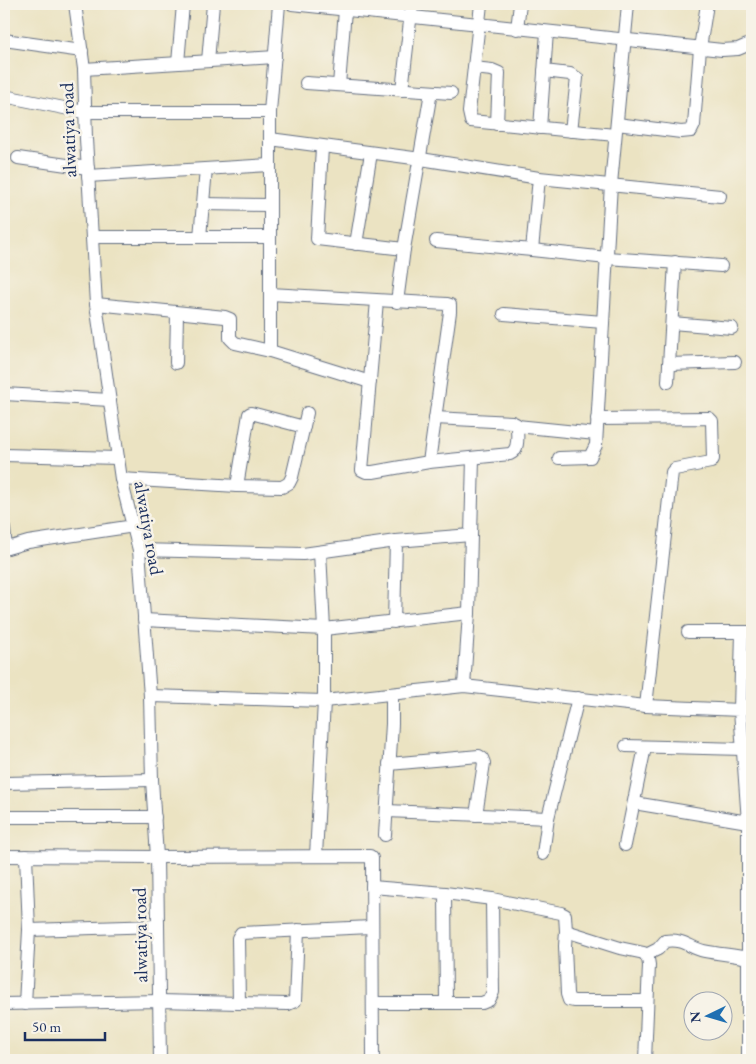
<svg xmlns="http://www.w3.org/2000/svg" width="756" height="1064" font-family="'EB Garamond',serif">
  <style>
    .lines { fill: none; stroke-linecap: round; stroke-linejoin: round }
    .minor-casing { stroke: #646e81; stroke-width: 14 }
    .minor { stroke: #fff; stroke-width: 12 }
    .labels { text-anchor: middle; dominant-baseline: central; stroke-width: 5; stroke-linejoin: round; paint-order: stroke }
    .street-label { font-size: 19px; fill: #1b2f5e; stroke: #f7f3e8 }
  </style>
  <rect width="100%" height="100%" fill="#f7f3e8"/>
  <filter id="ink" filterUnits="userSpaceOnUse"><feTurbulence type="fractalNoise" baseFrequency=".02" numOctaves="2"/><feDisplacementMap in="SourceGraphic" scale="10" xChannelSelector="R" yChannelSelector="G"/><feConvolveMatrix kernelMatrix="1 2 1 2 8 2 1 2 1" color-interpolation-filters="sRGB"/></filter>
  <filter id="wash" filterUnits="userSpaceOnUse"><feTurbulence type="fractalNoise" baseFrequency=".0096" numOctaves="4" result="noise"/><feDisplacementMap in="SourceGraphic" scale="20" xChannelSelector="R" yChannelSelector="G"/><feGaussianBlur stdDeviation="1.12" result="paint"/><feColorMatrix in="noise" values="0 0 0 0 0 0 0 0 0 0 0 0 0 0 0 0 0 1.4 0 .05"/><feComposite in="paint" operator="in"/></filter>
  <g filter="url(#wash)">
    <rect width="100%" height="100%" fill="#ebe3c2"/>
  </g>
  <g filter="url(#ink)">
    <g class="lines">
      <g class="minor-casing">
        <g id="minor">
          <path d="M 75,4 L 84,69 L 86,139 L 96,304 L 121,479 L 139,550 L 150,696 L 152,780 L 157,857 L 160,1060"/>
          <path d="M 292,4 L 722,50 L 738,49 L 752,43"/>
          <path d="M 481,4 L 469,112 L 471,121 L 615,135"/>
          <path d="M 517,29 L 520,4"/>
          <path d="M 4,40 L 82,51"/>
          <path d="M 208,61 L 213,4"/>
          <path d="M 178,63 L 183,4"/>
          <path d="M 474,68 L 492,70 L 499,73 L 497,124"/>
          <path d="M 84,69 L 275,57"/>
          <path d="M 544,71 L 570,74 L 577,78 L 571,131"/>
          <path d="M 306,83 L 451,93"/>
          <path d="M 339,85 L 345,10"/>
          <path d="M 402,90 L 412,4"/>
          <path d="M 4,96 L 84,112 L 270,112"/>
          <path d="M 617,124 L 681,132 L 691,131 L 694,125 L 700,48 L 707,4"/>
          <path d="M 540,128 L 547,32"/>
          <path d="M 270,139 L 421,159 L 539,178 L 720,196"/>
          <path d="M 322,147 L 317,239 L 404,249"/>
          <path d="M 18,158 L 88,168"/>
          <path d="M 88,176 L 270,165"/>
          <path d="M 539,178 L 532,250 L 607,258 L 721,266"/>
          <path d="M 203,204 L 270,205"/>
          <path d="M 92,237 L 270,237"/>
          <path d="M 200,237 L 206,169"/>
          <path d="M 436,241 L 532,250"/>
          <path d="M 356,244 L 371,153"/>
          <path d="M 270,294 L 447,304 L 450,305 L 450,312 L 429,462"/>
          <path d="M 377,301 L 362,470 L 366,472 L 373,472 L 429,462 L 510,454 C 520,450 517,435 517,426 L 516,424 L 512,422 L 435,418"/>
          <path d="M 397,302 L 404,249 L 431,92"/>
          <path d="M 96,304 L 225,317 L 230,319 L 230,338 L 235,343 L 270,351 L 370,382"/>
          <path d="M 504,314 L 603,322"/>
          <path d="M 672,323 L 732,328"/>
          <path d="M 270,351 L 270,112 L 279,4"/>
          <path d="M 176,363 L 177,313"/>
          <path d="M 669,364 L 735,362"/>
          <path d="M 668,382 L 675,262"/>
          <path d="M 4,394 L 110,400"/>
          <path d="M 597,419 L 709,418 L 712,421 L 713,459 L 711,462 L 675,469 L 672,472 L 646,706"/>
          <path d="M 517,426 L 596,434"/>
          <path d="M 4,455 L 118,458"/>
          <path d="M 559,458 L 590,457 L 596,445 L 611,184 L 628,4"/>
          <path d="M 121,479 L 237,486 L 282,487 L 289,483 L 292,477 L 307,413"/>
          <path d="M 237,486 L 249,414 L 251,413 L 304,427"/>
          <path d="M 4,529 L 6,548"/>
          <path d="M 4,549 L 28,542 L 134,526"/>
          <path d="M 139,550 L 303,554 L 396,541 L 471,535"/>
          <path d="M 144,620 L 324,629 L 469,613"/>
          <path d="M 394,622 L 396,541"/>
          <path d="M 688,632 L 752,632"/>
          <path d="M 464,686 L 469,613 L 473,458"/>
          <path d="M 150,696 L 324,701 L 464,686 L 646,706 L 740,710 L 748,822 L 748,1060"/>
          <path d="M 740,710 L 742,632"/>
          <path d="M 626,746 L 743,749"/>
          <path d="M 389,764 L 479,756 L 482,758 L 484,763 L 476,815"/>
          <path d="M 4,783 L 152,780"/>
          <path d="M 634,803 L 748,822"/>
          <path d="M 387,811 L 548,818"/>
          <path d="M 4,817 L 155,817"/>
          <path d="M 385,835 L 392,724 L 392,694"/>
          <path d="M 625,845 L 645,747"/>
          <path d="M 543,854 L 548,818 L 578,698"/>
          <path d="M 4,856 L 157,857 L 370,856 L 372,858 L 373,1060"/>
          <path d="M 316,856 L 324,701 L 324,629 L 320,552"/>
          <path d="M 372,887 L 445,893 L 492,899 L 561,913 L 565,915 L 566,931 L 620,948 L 644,953 L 648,959 L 649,965 L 645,1060"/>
          <path d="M 445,893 L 446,1002"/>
          <path d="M 29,930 L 158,926"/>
          <path d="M 566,931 L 565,946 L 567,994 L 569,1000 L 574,1001 L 647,1001"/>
          <path d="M 646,955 L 658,949 L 665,941 C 683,938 690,948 704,951 C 719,954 734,955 748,958"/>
          <path d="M 239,1003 L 288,1004 L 295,1001 L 298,930"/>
          <path d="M 373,1003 L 482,1003 L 489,1000 L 493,992 L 492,899"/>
          <path d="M 4,1004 L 160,1001 L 239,1003 L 238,938 L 241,933 L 371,927"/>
          <path d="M 25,1004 L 29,930 L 26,856"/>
        </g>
      </g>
      <use href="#minor" class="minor"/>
    </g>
  </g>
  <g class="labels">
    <g class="street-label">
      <text transform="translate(68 130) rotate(-92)">alwatiya road</text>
      <text transform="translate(149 528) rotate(80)">alwatiya road</text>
      <text transform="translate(140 935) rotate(-91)">alwatiya road</text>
    </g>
  </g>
  <rect width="756" height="1064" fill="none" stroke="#f7f3e8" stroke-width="20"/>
  <g transform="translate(708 1016) rotate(265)"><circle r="24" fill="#f7f3e8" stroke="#9fa5b1"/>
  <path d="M0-4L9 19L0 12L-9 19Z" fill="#1f6fb2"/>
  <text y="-8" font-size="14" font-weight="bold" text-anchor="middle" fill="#1b2f5e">N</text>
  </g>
  <path d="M25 1032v8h80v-8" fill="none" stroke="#1b2f5e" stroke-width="2.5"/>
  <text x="32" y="1032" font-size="15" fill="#1b2f5e" stroke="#f7f3e8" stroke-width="4" paint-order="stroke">50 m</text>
</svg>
